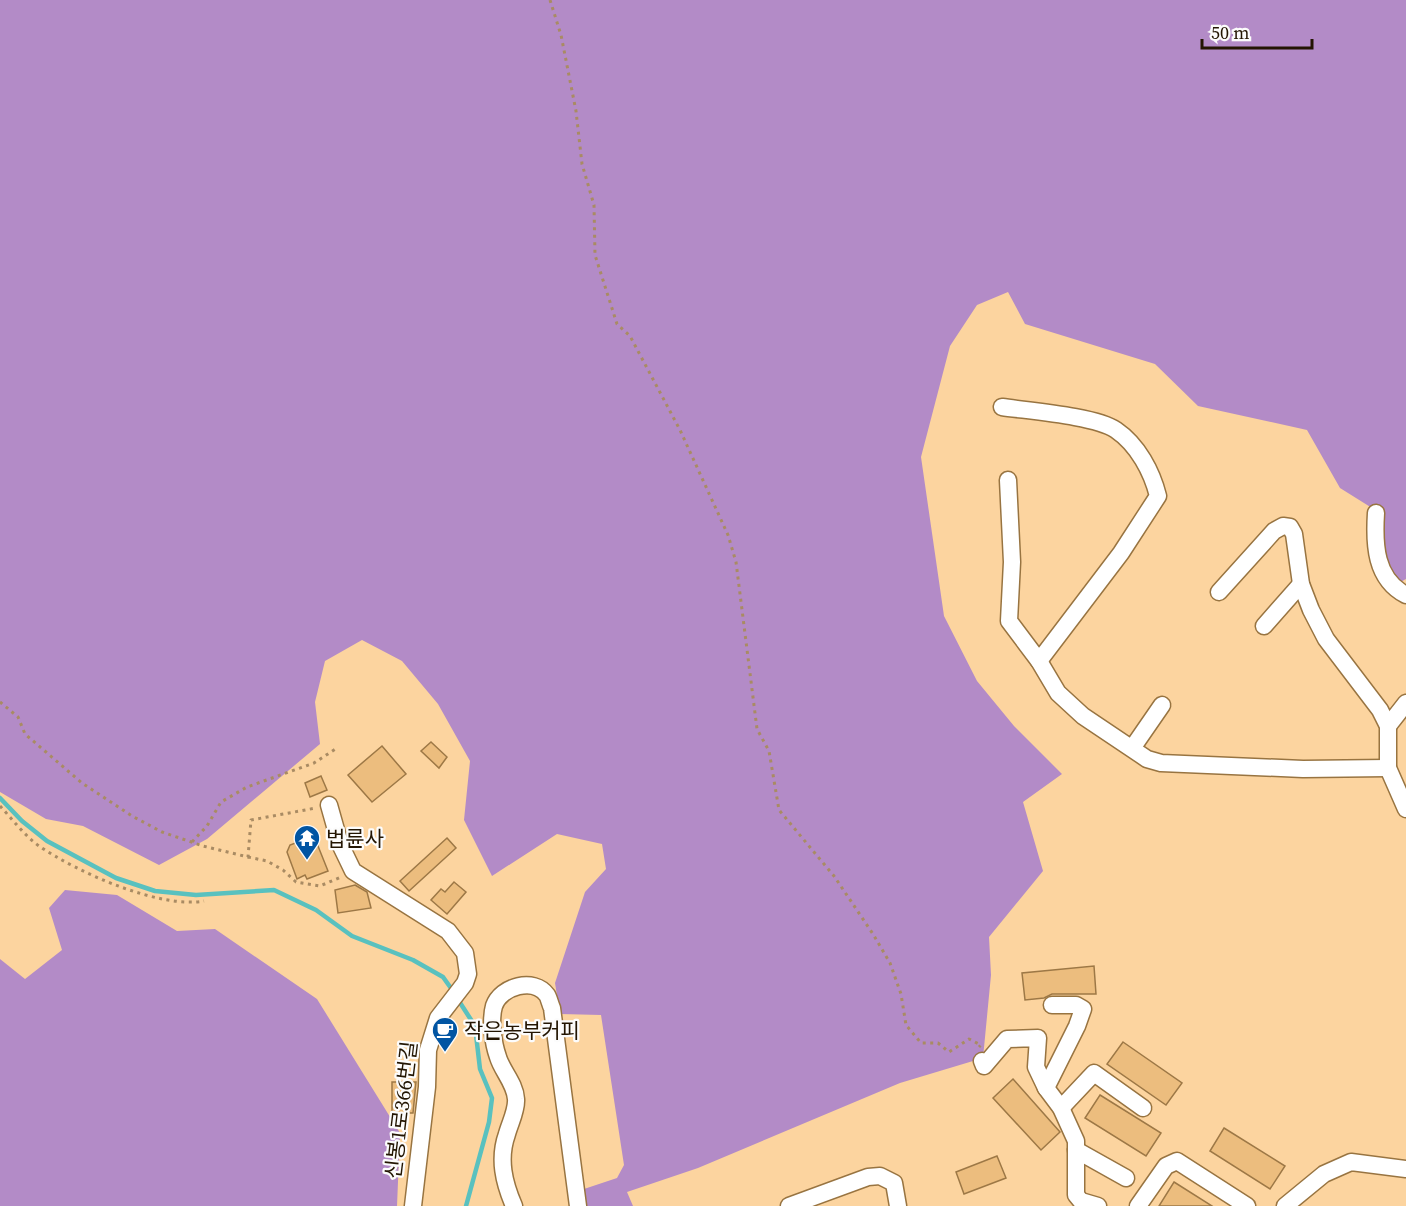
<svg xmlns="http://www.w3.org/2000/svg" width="1406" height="1206" font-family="'Source Serif 4','Noto Sans KR',serif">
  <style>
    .forest { fill: #b38bc7 }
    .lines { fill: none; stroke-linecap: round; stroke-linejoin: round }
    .stream { stroke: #59c1bf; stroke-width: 4.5 }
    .building { fill: #ecbd7e; stroke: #9d7846; stroke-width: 1.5 }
    .minor-casing { stroke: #987441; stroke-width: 19 }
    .path { stroke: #a98b63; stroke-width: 3; stroke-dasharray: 3 4.5; stroke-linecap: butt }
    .minor { stroke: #fff; stroke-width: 16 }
    .labels { text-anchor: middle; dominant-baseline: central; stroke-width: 4.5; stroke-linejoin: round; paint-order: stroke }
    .poi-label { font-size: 21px; fill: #231502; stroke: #fcfcfc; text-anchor: start }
    .street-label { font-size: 21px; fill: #231502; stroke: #fcfcfc }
  </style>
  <rect width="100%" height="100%" fill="#fcd49f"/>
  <g class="forest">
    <path d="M 0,0 L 1406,0 L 1406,579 L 1391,587 L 1372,508 L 1340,488 L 1307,430 L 1198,406 L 1155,364 L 1025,324 L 1008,292 L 977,305 L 950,346 L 921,457 L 944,616 L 977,681 L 1014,726 L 1062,774 L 1023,802 L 1043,871 L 989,937 L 991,975 L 983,1058 L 900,1083 L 698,1168 L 627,1192 L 633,1206 L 586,1206 L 584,1189 L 617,1178 L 624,1165 L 601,1015 L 560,1014 L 555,983 L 585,892 L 606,869 L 602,844 L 557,834 L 492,876 L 464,820 L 470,761 L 438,704 L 402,661 L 362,640 L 325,661 L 315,702 L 320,744 L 207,839 L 159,865 L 83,826 L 46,819 L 0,792 Z"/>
    <path d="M 65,890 L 117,895 L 177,931 L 215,929 L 317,999 L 400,1133 L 397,1206 L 0,1206 L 0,959 L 25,979 L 62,950 L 49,908 Z"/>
  </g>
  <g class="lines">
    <g class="stream">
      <path d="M 0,798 L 22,821 L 47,841 L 116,878 L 155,891 L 196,895 L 274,890 L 316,910 L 352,936 L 413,960 L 443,977 L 453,991"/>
      <path d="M 457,998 L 475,1026 L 480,1069 L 492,1098 L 489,1122 L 466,1206"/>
    </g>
  </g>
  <g class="building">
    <path d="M 431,742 L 447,757 L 439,768 L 421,751 Z"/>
    <path d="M 382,746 L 406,774 L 372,802 L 348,775 Z"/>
    <path d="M 321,776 L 327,790 L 310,797 L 305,783 Z"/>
    <path d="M 314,836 L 328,871 L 307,879 L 305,875 L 297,879 L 287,852 L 290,845 Z"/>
    <path d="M 447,838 L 456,848 L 409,891 L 400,881 Z"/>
    <path d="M 454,882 L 466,892 L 447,914 L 431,900 L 441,889 L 445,892 Z"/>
    <path d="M 355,885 L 367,892 L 371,908 L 338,913 L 335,890 Z"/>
    <path d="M 1094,966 L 1096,994 L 1052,994 L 1044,998 L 1025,1000 L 1022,973 Z"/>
    <path d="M 1123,1042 L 1182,1083 L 1166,1105 L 1107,1064 Z"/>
    <path d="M 1013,1079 L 1060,1132 L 1041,1150 L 993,1098 Z"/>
    <path d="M 392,1082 L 416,1082 L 413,1113 L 392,1113 Z"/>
    <path d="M 1100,1095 L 1161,1133 L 1146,1156 L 1085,1118 Z"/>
    <path d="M 1224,1128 L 1285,1166 L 1270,1189 L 1210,1151 Z"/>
    <path d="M 997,1156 L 1006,1178 L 964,1194 L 956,1172 Z"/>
    <path d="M 1174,1182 L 1212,1206 L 1159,1206 Z"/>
  </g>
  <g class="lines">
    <g class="minor-casing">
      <g id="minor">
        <path d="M 1002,407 C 1029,411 1096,416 1116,430 C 1138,445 1152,472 1158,496 L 1121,553 L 1039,661"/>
        <path d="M 1008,480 L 1012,562 L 1009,621 L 1039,661 L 1058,693 L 1083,716 L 1147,759 L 1161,763 L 1303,769 L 1388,768"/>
        <path d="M 1376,513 C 1374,544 1375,579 1406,595"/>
        <path d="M 1219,592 L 1274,531 L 1283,526 L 1290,527 L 1294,534 L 1301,584 L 1311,610 L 1326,639 L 1380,710 L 1388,726 L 1388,768 L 1406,809"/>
        <path d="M 1264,626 L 1301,584"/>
        <path d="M 1388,726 L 1406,703"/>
        <path d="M 1133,747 L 1162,705"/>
        <path d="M 329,805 L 340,844 L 353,871 L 448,931 L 465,953 L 468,974 L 465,983 L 438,1018 L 428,1050 L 427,1087 L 413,1206"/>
        <path d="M 1052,1005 L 1076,1005 L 1083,1009 L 1077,1026 L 1046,1088 L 1061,1108 L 1076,1141 L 1076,1195 L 1081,1201 L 1098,1206"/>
        <path d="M 982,1061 L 984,1066 L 1007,1039 L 1038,1038 L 1036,1067 L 1046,1088"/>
        <path d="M 1061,1108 L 1094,1073 L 1143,1108"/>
        <path d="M 1076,1150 L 1126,1178"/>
        <path d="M 514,1206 C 504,1183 498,1159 507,1134 C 510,1123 517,1110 516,1099 C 515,1083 502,1071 498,1057 C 493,1043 490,1020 494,1006 C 501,986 534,977 547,995 C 549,998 550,1004 552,1008 L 578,1206"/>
        <path d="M 789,1206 L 868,1177 L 880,1176 L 894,1183 L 898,1206"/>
        <path d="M 1138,1206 L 1166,1166 L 1177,1161 L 1247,1206"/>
        <path d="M 1285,1206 L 1324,1174 L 1351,1162 L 1406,1169"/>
      </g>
    </g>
    <g class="path">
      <path d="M 550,0 L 561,35 L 576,111 L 582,164 L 594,205 L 595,255 L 617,324 L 630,336 L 680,430 L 728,535 L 736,562 L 757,729 L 769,751 L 779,810 L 834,876 L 873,934 L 890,963 L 901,994 L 906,1025 L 921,1043 L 938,1043 L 949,1052 L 969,1039 L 981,1045 L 979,1047"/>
      <path d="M 0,702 L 18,717 L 25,734 L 82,783 L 132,816 L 162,832 L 203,846 L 248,857 L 251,820 L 316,808"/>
      <path d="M 0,806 C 13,820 24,835 39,846 C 77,872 159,909 204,901"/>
      <path d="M 192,842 L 207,826 L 221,802 L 247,787 L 314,763 L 337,748"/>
      <path d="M 248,857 L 267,861 L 283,870 L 296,882 L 320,886 L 341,877"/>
    </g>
    <use href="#minor" class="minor"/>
  </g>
  <defs>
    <g id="temple-pin" transform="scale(1.35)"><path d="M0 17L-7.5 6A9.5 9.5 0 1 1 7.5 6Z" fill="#0155a3" stroke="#fcfcfc"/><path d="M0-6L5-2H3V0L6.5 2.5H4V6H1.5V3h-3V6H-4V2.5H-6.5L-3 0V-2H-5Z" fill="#fff"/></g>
    <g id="cafe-pin" transform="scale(1.35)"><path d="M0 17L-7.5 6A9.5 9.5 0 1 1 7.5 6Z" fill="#0155a3" stroke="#fcfcfc"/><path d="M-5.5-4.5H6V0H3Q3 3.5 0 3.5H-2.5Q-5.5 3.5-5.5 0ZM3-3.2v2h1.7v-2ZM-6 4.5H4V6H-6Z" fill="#fff"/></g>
  </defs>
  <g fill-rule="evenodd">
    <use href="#temple-pin" x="307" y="838"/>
    <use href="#cafe-pin" x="445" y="1030"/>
  </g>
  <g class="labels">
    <g class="poi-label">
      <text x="326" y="838">법륜사</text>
      <text x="464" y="1030">작은농부커피</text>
    </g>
    <g class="street-label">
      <text transform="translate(401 1110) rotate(-83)">신봉1로366번길</text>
    </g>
  </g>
  <path d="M1202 39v9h110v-9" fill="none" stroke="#231502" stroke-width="3"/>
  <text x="1211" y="39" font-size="18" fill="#231502" stroke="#fcfcfc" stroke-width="4.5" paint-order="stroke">50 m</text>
</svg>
